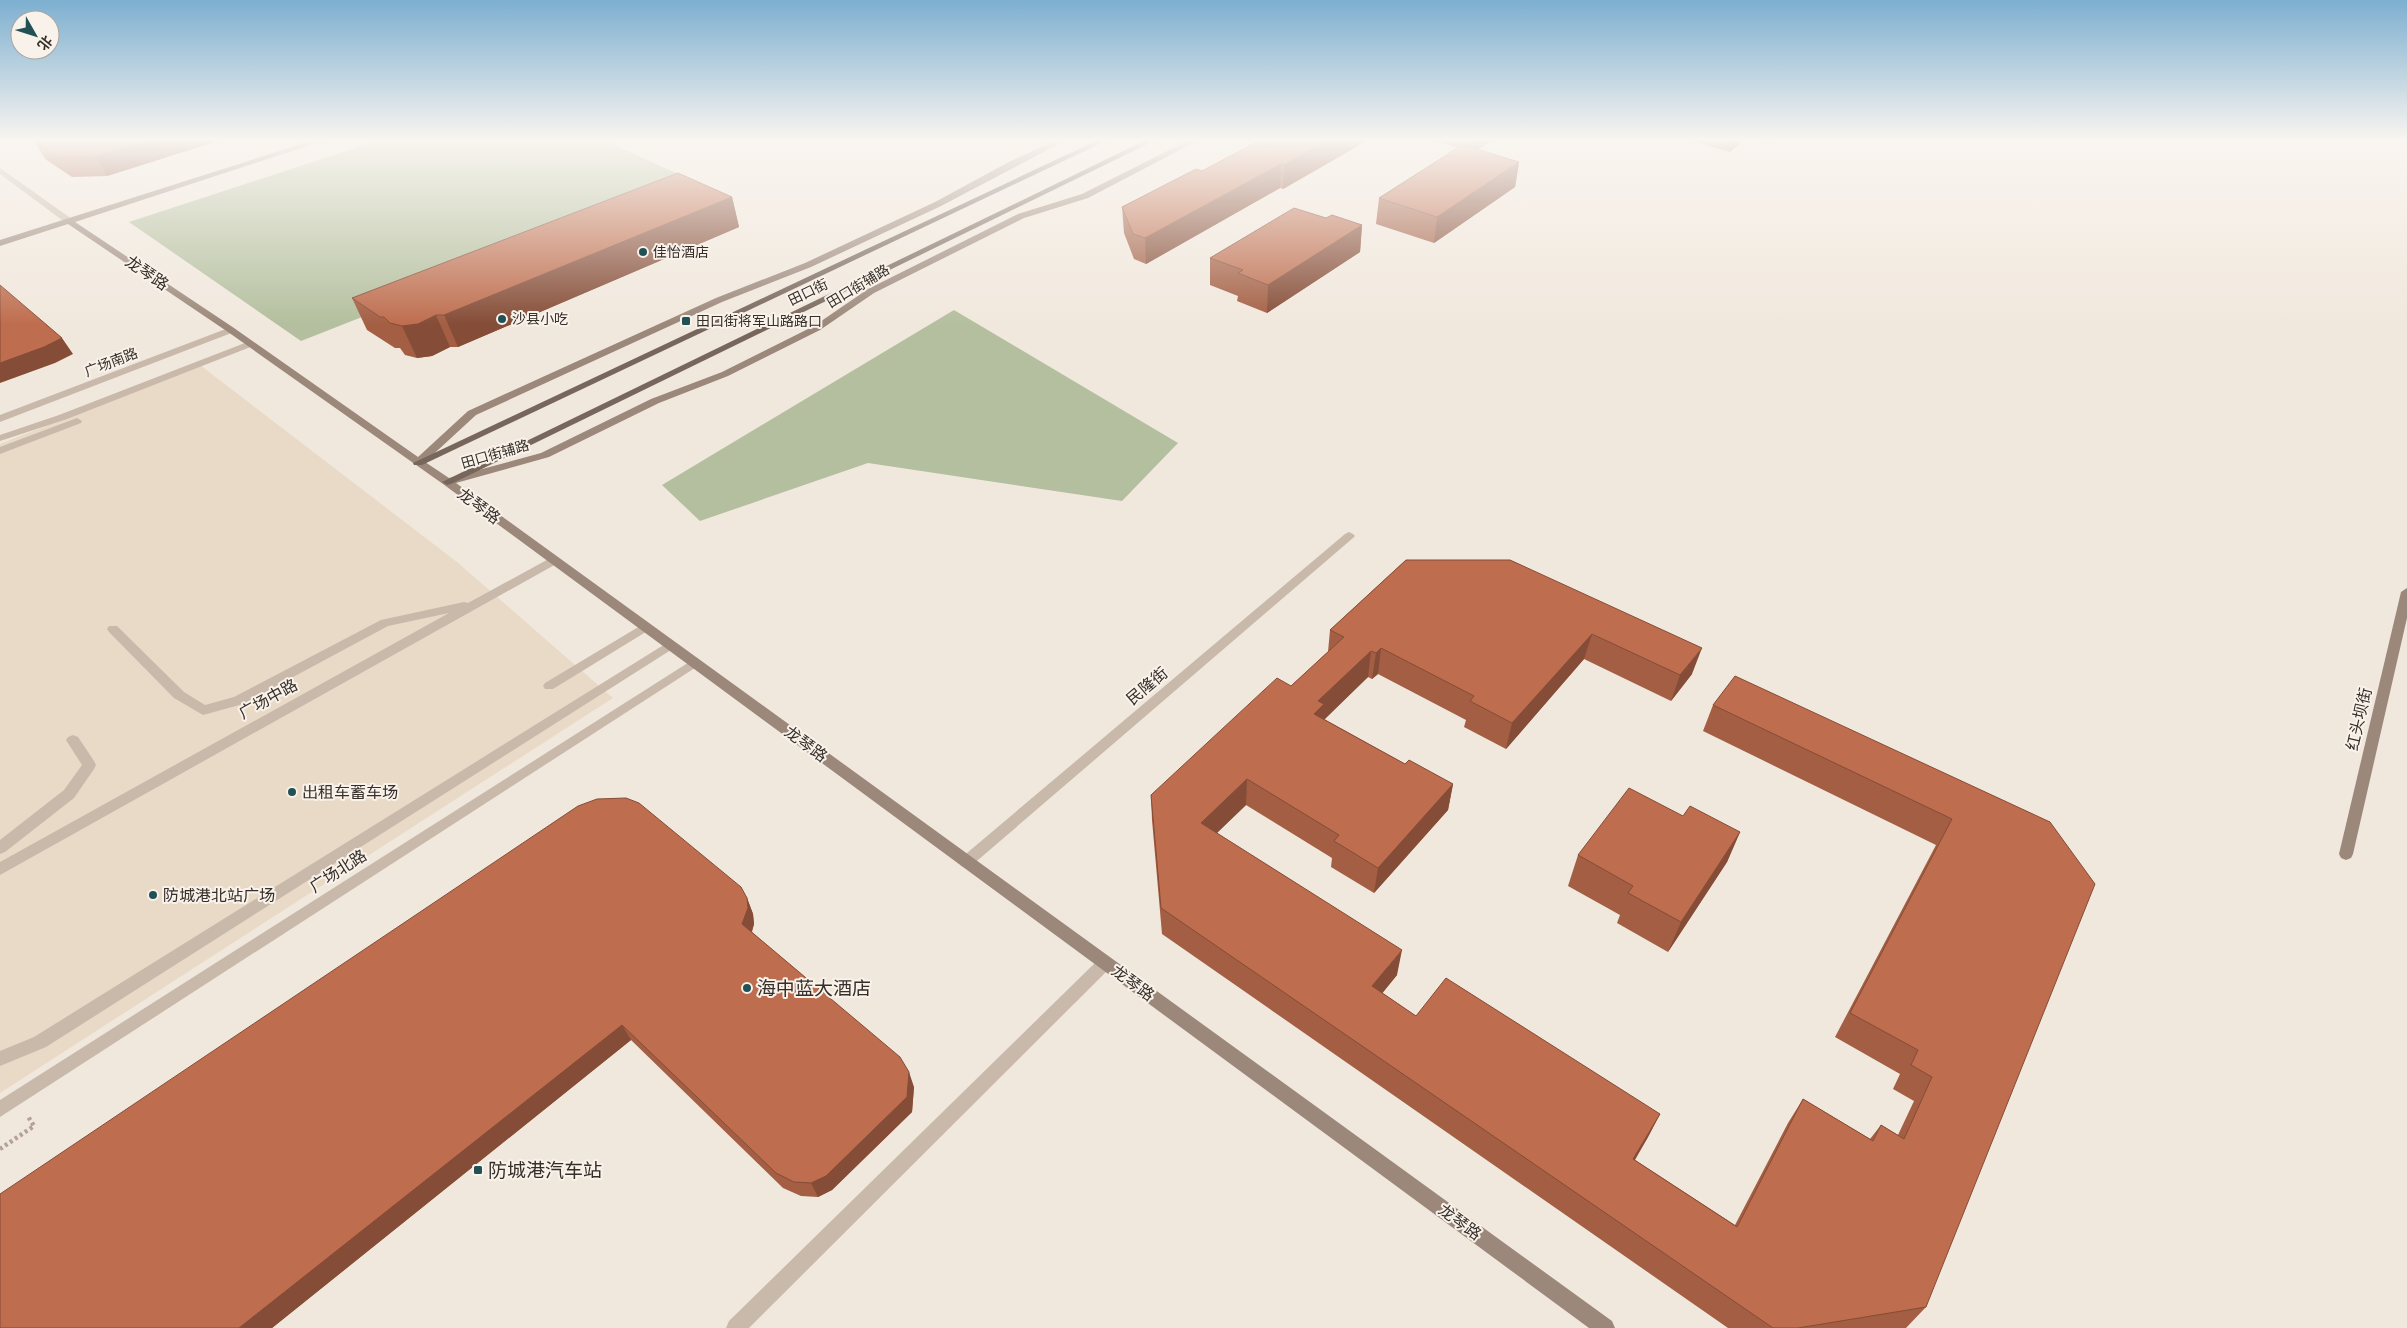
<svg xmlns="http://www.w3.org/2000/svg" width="2407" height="1328" font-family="Cabin,'Noto Sans SC',sans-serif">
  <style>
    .green { fill: #b3bf9e }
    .plaza { fill: #e8dac6 }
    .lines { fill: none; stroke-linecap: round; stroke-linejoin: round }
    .path { stroke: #b4a394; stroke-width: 4.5; stroke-dasharray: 3 3; stroke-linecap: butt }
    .lane { fill: #c8b9aa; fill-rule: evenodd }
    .street { fill: #c8b9aa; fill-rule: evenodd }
    .secondary { fill: #9c887b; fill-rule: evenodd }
    .primary { fill: #77665b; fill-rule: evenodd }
    .wall { fill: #a35e43 }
    .shaded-wall { fill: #854c37 }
    .building { fill: #be6d4e; stroke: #854c37 }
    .poi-dot { fill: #215055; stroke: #f9f2ea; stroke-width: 2 }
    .labels { text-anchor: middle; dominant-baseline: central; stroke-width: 4; stroke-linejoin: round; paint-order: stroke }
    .far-poi-label { font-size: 14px; fill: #362e29; stroke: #f9f2ea; text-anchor: start }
    .far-street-label { font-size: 14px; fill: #362e29; stroke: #f9f2ea }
    .street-label { font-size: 16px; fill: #362e29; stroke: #f9f2ea }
    .poi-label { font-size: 16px; fill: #362e29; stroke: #f9f2ea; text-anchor: start }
    .near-poi-label { font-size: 19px; fill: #362e29; stroke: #f9f2ea; text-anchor: start }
  </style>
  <rect width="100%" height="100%" fill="#f1e8dd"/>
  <g class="green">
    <path d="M 383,139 L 601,139 L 700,184 L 301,341 L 129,222 Z"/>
    <path d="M 954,310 L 1178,443 L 1122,501 L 868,463 L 700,521 L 662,485 Z"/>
  </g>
  <path class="plaza" d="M 200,365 L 457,562 L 613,698 L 0,1093 L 0,444 Z"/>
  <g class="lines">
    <path class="path" d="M 0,1149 L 34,1126 L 27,1115"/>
    <g class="lane">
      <path d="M 1759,139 L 1773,139 L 1778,142 L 1774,144 Z"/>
      <path d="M 231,327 L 236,330 L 234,332 L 0,422 L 0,415 Z"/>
      <path d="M 250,341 L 253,342 L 253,346 L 67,419 L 0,441 L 0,435 L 59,415 Z"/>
      <path d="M 77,418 L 82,421 L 81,423 L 0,454 L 0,447 Z"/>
      <path d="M 554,556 L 560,560 L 558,563 L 0,875 L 0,862 L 449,613 L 388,626 L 243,704 L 203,715 L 174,698 L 109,632 L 107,629 L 109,626 L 117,626 L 184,692 L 205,705 L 234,697 L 381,620 L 464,602 L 468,603 Z"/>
      <path d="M 645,623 L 649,624 L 651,627 L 649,630 L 553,689 L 545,689 L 543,686 L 545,683 Z"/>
      <path d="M 670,641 L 674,642 L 676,645 L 674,648 L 46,1047 L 0,1066 L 0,1051 L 34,1037 Z"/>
      <path d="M 694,659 L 700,663 L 698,666 L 0,1117 L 0,1100 Z"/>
      <path d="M 73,735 L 78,737 L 94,761 L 96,765 L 94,769 L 74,798 L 5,852 L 0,854 L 0,840 L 64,790 L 82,765 L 66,740 L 68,737 Z"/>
      <path d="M 1105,956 L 1110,958 L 1113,963 L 1110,968 L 749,1328 L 726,1328 L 729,1321 L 1100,958 Z"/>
    </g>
    <g class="street">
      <path d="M 0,168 L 72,219 L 72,223 L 66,223 L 0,174 Z"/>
      <path d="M 1349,532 L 1353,534 L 1355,536 L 1353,538 L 971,866 L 966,868 L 961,866 L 959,862 L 961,858 L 1345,534 Z"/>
    </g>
    <g class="secondary">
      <path d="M 317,139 L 329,139 L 75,222 L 234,328 L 418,457 L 468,411 L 716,298 L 805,263 L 935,202 L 1007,163 L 1058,139 L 1068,139 L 941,206 L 811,267 L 722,302 L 476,415 L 425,462 L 449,478 L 541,453 L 651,399 L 722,372 L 814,326 L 868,289 L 1018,214 L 1082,194 L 1191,139 L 1201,139 L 1088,198 L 1024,218 L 874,293 L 820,330 L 728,376 L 659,403 L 549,457 L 456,483 L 1612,1321 L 1615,1328 L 1589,1328 L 443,484 L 228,332 L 68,224 L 0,246 L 0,240 Z"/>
      <path d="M 2407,588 L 2407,618 L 2353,854 L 2351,858 L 2346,860 L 2341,858 L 2339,854 L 2401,592 Z"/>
    </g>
    <g class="primary">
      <path d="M 1100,139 L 1110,139 L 422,465 L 414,465 L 413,463 Z"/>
      <path d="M 1148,139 L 1158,139 L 451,484 L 447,485 L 442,482 Z"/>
    </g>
  </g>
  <g class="wall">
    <path d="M 224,139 L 107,176 L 72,177 L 45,159 L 34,140 Z"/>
    <path d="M 1370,139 L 1283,189 L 1280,188 L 1146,264 L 1134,259 L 1124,233 L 1122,207 L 1202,171 Z"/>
    <path d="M 1430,139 L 1494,139 L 1478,149 L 1519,162 L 1515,187 L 1434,243 L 1376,224 L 1379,198 L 1458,148 Z"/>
    <path d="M 1685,139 L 1745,139 L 1730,152 Z"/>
    <path d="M 732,197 L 739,227 L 458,347 L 450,347 L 432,356 L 417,358 L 405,355 L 400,348 L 395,348 L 367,330 L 352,298 Z"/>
    <path d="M 1326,218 L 1362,225 L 1360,252 L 1267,313 L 1237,301 L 1238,296 L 1210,285 L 1210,258 Z"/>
    <path d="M 1406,560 L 1692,674 L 1671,701 L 1584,659 L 1506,749 L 1464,727 L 1466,720 L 1378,674 L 1372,679 L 1368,677 L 1324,719 L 1405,764 L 1453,784 L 1448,810 L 1374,893 L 1331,867 L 1332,858 L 1246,805 L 1217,833 L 1397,975 L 1382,993 L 1416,1016 L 1660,1114 L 1648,1137 L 1635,1160 L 1735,1225 L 1788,1123 L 1803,1099 L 1870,1139 L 1881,1125 L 1898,1135 L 1914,1101 L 1893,1089 L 1900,1074 L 1835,1037 L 1936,845 L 1703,731 L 1713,705 L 2050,822 L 1926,1307 L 1906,1328 L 1728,1328 L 1162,934 L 1152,820 L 1151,795 L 1291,686 L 1328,652 L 1330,630 Z"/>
    <path d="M 1683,816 L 1740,832 L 1727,862 L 1668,952 L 1617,923 L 1620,915 L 1568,886 L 1578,855 Z"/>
    <path d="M 747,898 L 753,914 L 754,924 L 752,932 L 914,1087 L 912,1112 L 832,1190 L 818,1197 L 801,1196 L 783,1188 L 631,1040 L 272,1328 L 0,1328 Z"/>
  </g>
  <g class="shaded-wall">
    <path d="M 152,139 L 224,139 L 107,176 L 96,156 Z"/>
    <path d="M 1329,139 L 1370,139 L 1283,189 L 1284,165 Z"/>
    <path d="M 1475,139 L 1494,139 L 1473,152 Z"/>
    <path d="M 1733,139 L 1745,139 L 1730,152 Z"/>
    <path d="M 1519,162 L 1515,187 L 1434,243 L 1437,217 Z"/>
    <path d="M 1281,164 L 1280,188 L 1146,264 L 1145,238 Z"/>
    <path d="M 732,197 L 739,227 L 458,347 L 444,315 Z"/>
    <path d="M 1362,225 L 1360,252 L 1267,313 L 1268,285 Z"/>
    <path d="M 436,315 L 450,347 L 432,356 L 417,358 L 402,326 Z"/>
    <path d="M 62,338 L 73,354 L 55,363 L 0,383 L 0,363 Z"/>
    <path d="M 1592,634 L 1584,659 L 1506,749 L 1512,723 Z"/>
    <path d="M 1381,648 L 1378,674 L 1372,679 L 1376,653 Z"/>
    <path d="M 1702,648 L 1692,674 L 1671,701 L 1680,675 Z"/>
    <path d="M 1371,651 L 1368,677 L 1323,721 L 1314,714 L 1318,701 Z"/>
    <path d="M 1247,779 L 1246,805 L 1201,848 L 1201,823 Z"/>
    <path d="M 1453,784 L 1448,810 L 1374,893 L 1378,868 Z"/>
    <path d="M 1740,832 L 1727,862 L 1668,952 L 1681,922 Z"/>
    <path d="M 747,898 L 753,914 L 754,924 L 749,940 L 742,924 Z"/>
    <path d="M 1402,950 L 1397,975 L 1368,1011 L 1372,986 Z"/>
    <path d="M 622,1025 L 631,1040 L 272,1328 L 239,1328 Z"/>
    <path d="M 909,1072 L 914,1087 L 912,1112 L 832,1190 L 818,1197 L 811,1183 Z"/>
    <path d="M 1660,1114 L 1648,1137 L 1622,1181 L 1633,1159 Z"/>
  </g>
  <g class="building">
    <path d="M 152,139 L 96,156 L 60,158 L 34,140 Z"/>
    <path d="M 1262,139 L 1329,139 L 1284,165 L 1281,164 L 1145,238 L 1133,234 L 1122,207 L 1196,169 L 1202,171 Z"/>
    <path d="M 1462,145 L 1519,162 L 1437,217 L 1379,198 Z"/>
    <path d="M 678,173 L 732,197 L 444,315 L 436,315 L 418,324 L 402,326 L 390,323 L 384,317 L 380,317 L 352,298 Z"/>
    <path d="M 1294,208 L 1326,218 L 1332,215 L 1362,225 L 1268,285 L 1238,273 L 1243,270 L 1210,258 Z"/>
    <path d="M 0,285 L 62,338 L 44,347 L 0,363 Z"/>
    <path d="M 1406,560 L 1510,560 L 1702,648 L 1680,675 L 1592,634 L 1512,723 L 1470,701 L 1474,696 L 1381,648 L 1376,653 L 1371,651 L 1318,701 L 1324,704 L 1314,714 L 1405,764 L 1409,760 L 1453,784 L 1378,868 L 1334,841 L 1339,835 L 1247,779 L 1201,823 L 1402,950 L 1372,986 L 1416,1016 L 1446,978 L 1660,1114 L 1633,1159 L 1737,1227 L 1803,1099 L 1873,1141 L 1881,1125 L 1904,1139 L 1932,1077 L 1911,1065 L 1918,1050 L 1850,1013 L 1952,819 L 1713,705 L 1735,676 L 2050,822 L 2095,884 L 1926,1307 L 1798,1328 L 1773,1328 L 1161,908 L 1151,795 L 1277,678 L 1291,686 L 1344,637 L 1330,630 Z"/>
    <path d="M 1629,788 L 1683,816 L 1690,806 L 1740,832 L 1681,922 L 1628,893 L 1633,886 L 1578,855 Z"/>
    <path d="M 626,798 L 639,803 L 741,887 L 747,898 L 748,908 L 742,924 L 900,1057 L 909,1072 L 907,1097 L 826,1176 L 811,1183 L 794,1182 L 776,1173 L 622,1025 L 239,1328 L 0,1328 L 0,1194 L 578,806 L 597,799 Z"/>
  </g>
  <linearGradient id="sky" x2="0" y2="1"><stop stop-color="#7dafd0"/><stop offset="0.43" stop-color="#f9f5f0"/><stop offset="1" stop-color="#f9f5f0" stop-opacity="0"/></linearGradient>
  <rect width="2407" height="325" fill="url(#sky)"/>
  <g class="poi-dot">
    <circle cx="643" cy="252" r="5"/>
    <circle cx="502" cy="319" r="5"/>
    <rect x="681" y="316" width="10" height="10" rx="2.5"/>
    <circle cx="292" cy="792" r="5"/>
    <circle cx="153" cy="895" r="5"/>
    <circle cx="747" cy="988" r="5"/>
    <rect x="473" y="1165" width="10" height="10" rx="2.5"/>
  </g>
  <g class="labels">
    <g class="far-poi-label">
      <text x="653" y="252">佳怡酒店</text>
      <text x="512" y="319">沙县小吃</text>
      <text x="696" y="321">田口街将军山路路口</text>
    </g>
    <g class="far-street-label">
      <text transform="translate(858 286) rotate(-31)">田口街辅路</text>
      <text transform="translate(808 292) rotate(-26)">田口街</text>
      <text transform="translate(111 362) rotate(-21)">广场南路</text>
      <text transform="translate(495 454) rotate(-16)">田口街辅路</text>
    </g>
    <g class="street-label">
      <text transform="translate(147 273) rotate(34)">龙琴路</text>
      <text transform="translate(479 506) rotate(36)">龙琴路</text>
      <text transform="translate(1147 686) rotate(-40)">民隆街</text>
      <text transform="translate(268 699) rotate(-29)">广场中路</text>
      <text transform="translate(2359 719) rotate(-77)">红头坝街</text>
      <text transform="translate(806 744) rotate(36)">龙琴路</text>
      <text transform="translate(338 871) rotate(-33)">广场北路</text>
      <text transform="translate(1133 983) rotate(36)">龙琴路</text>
      <text transform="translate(1460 1222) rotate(36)">龙琴路</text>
    </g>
    <g class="poi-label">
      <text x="302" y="792">出租车蓄车场</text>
      <text x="163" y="895">防城港北站广场</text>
    </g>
    <g class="near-poi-label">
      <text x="757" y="988">海中蓝大酒店</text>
      <text x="488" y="1170">防城港汽车站</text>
    </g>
  </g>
  <g transform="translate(35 35) rotate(129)"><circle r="24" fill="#f9f2ea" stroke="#aba49d"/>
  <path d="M0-4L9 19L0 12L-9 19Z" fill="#215055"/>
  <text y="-8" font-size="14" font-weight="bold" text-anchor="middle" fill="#362e29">北</text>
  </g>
</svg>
